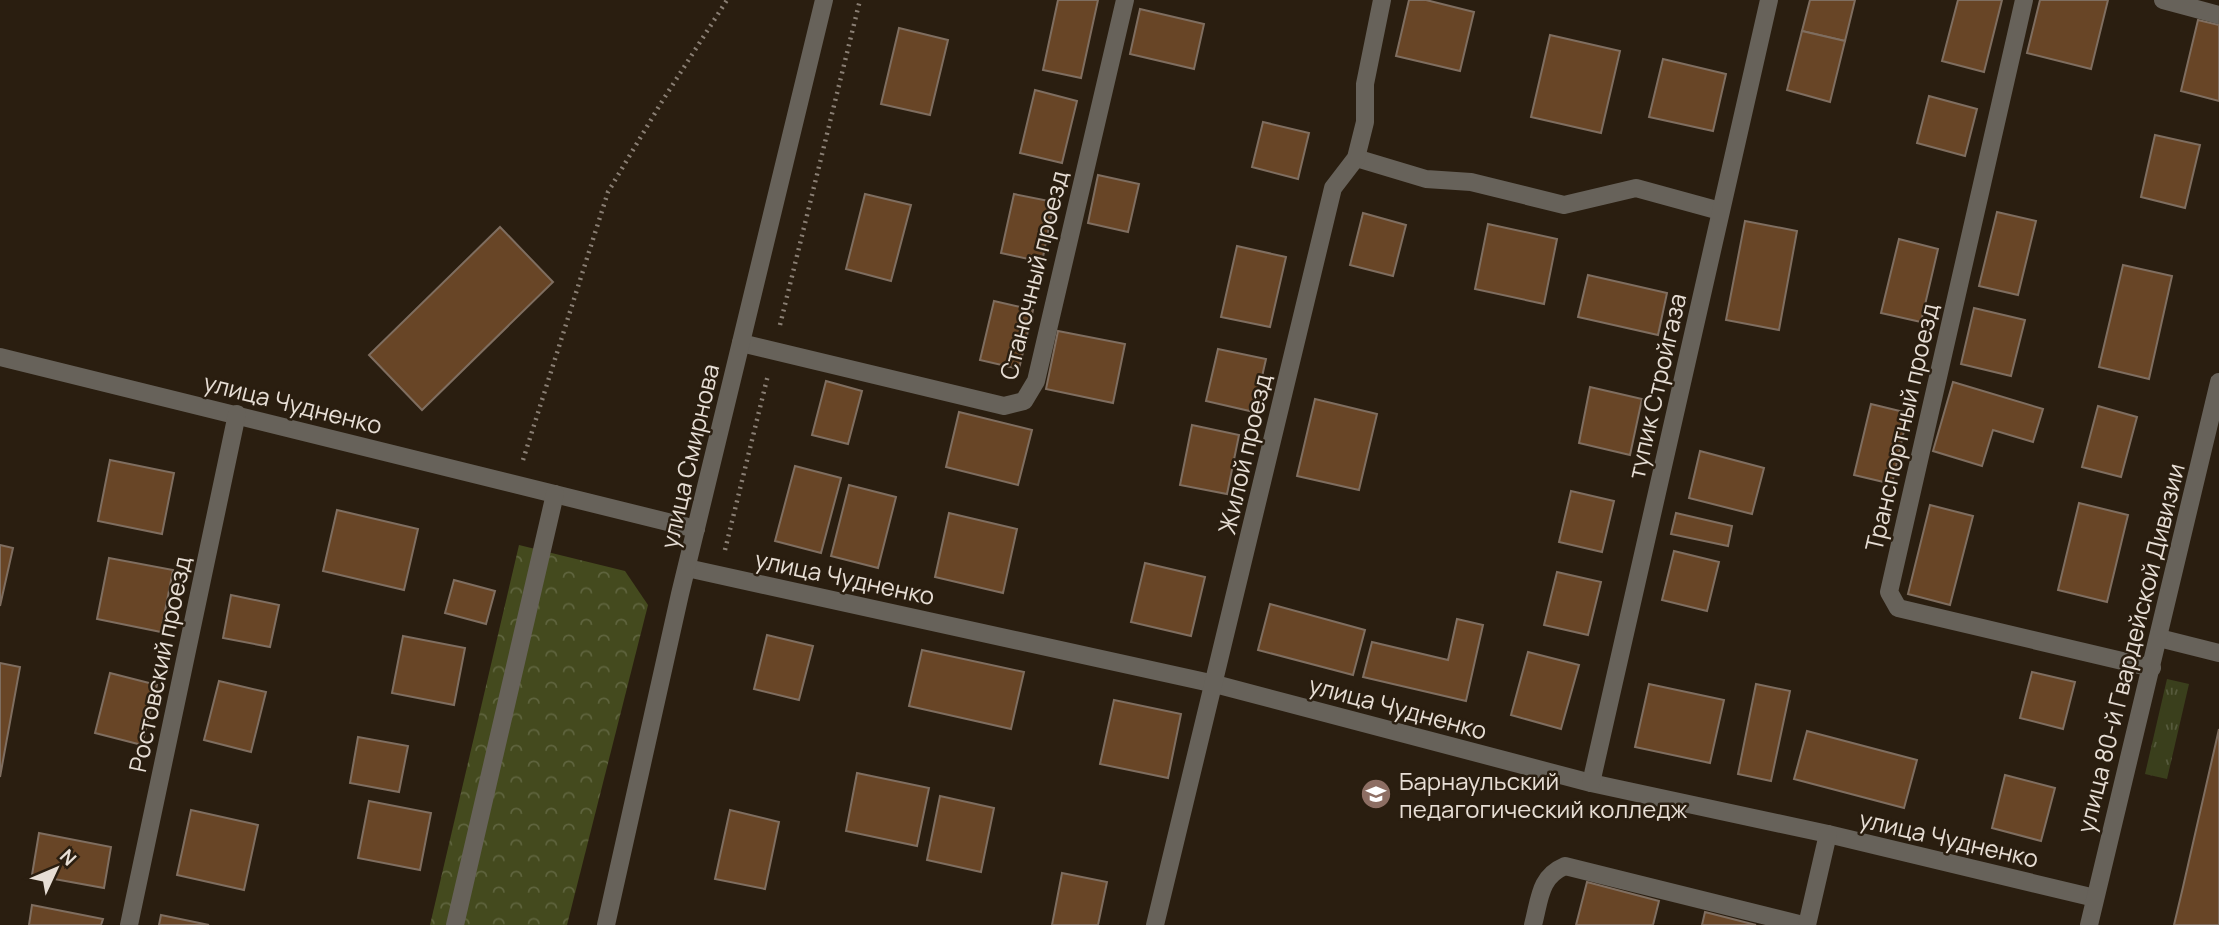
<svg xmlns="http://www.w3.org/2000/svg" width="2219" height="925" font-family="Manrope,sans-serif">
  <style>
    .grass { fill: url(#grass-tufts) }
    .forest { fill: url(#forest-crowns) }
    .building { fill: #684526; stroke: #7f6e60; stroke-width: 2 }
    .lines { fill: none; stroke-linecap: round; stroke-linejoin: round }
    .path { stroke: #8a7f74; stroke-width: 4.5; stroke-dasharray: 2 5; stroke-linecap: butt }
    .minor { stroke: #67625a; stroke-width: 18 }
    .labels { text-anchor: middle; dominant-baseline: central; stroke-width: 5; stroke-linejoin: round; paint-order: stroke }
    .street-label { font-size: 24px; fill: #e7ded5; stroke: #2a1e10 }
    .poi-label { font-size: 24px; fill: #e7ded5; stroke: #2a1e10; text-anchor: start }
  </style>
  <defs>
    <pattern id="grass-tufts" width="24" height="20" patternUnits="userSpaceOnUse" patternTransform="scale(1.75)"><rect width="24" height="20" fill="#3a3f1c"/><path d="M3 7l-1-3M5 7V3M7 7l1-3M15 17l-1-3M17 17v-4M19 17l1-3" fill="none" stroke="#565a3c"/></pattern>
    <pattern id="forest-crowns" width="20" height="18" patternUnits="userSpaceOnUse" patternTransform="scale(1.75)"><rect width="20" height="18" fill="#444a1e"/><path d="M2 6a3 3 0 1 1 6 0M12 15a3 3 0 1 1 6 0" fill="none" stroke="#5f643e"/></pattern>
  </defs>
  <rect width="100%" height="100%" fill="#2a1e10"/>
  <path class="grass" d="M 2167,679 L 2189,684 L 2167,779 L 2145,774 Z"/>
  <path class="forest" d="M 519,545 L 625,571 L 648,605 L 567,925 L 430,925 Z"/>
  <g class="building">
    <path d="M 1058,0 L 1098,0 L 1081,78 L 1043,70 Z"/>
    <path d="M 1409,0 L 1426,0 L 1474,12 L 1460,71 L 1396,56 Z"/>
    <path d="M 1810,0 L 1855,0 L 1845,41 L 1802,31 Z"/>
    <path d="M 1958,0 L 2002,0 L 1984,72 L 1942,61 Z"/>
    <path d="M 2040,0 L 2108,0 L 2091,69 L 2027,53 Z"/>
    <path d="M 1140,9 L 1204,24 L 1194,69 L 1130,54 Z"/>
    <path d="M 2198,20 L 2219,25 L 2219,101 L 2181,91 Z"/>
    <path d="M 899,28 L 948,40 L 930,115 L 881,104 Z"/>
    <path d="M 1802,31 L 1845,41 L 1830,102 L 1787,90 Z"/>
    <path d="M 1550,35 L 1620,51 L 1601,133 L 1531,117 Z"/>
    <path d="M 1663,59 L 1726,74 L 1713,131 L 1649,117 Z"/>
    <path d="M 1035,90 L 1077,101 L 1062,163 L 1020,153 Z"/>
    <path d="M 1929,96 L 1977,109 L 1965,156 L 1917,143 Z"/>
    <path d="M 1263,122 L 1309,133 L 1298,179 L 1252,167 Z"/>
    <path d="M 2155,135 L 2200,145 L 2185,208 L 2141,197 Z"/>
    <path d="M 1098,175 L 1139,184 L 1128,232 L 1088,223 Z"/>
    <path d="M 865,194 L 911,205 L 891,281 L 846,269 Z"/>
    <path d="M 1014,194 L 1054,202 L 1042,262 L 1001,253 Z"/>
    <path d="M 1997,212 L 2036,221 L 2018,295 L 1979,286 Z"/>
    <path d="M 1363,213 L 1406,225 L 1393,276 L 1350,265 Z"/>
    <path d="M 1745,221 L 1797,231 L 1779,330 L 1726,320 Z"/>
    <path d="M 1488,224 L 1557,239 L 1544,304 L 1475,289 Z"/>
    <path d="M 500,227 L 553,282 L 422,410 L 369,355 Z"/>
    <path d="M 1899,239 L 1938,249 L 1921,322 L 1881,313 Z"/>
    <path d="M 1237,246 L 1286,257 L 1270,327 L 1221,317 Z"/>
    <path d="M 2123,265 L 2172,276 L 2149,379 L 2099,367 Z"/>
    <path d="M 1588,275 L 1667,293 L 1658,335 L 1578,317 Z"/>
    <path d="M 994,301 L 1033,310 L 1019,369 L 980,360 Z"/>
    <path d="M 1974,308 L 2025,320 L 2011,376 L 1961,364 Z"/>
    <path d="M 1058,331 L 1125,344 L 1113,403 L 1046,389 Z"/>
    <path d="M 1218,349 L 1266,359 L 1254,412 L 1206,401 Z"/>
    <path d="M 826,381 L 862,391 L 848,444 L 812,435 Z"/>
    <path d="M 1953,382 L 2043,409 L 2033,442 L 1993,430 L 1982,466 L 1933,451 Z"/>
    <path d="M 1590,387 L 1642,399 L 1630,455 L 1579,443 Z"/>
    <path d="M 1315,399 L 1377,414 L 1359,490 L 1297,476 Z"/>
    <path d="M 1871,404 L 1908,413 L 1892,484 L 1854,475 Z"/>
    <path d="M 2098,406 L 2137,417 L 2121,477 L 2082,467 Z"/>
    <path d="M 959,412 L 1032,430 L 1018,485 L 946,467 Z"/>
    <path d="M 1192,425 L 1239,435 L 1227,494 L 1180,485 Z"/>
    <path d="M 1700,451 L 1764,468 L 1752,514 L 1689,498 Z"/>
    <path d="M 110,460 L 174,473 L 162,534 L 98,521 Z"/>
    <path d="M 795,466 L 841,478 L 821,553 L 775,541 Z"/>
    <path d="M 849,485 L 896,497 L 878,568 L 831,556 Z"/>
    <path d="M 1571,491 L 1614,501 L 1602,552 L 1559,542 Z"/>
    <path d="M 2079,503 L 2128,515 L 2107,602 L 2058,590 Z"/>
    <path d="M 1930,505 L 1973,516 L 1950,605 L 1908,594 Z"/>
    <path d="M 337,510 L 418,529 L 404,590 L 323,571 Z"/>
    <path d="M 949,513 L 1017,529 L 1003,593 L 935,577 Z"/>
    <path d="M 1676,513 L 1732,526 L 1728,546 L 1671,534 Z"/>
    <path d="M 0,545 L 13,548 L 0,606 Z"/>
    <path d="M 1674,551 L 1719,562 L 1707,611 L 1662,600 Z"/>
    <path d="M 109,558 L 173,570 L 161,632 L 97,619 Z"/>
    <path d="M 1145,563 L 1205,577 L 1191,636 L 1131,622 Z"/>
    <path d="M 1557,572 L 1601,582 L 1588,635 L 1544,625 Z"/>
    <path d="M 454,580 L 495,591 L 486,624 L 445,613 Z"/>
    <path d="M 231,595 L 279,605 L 270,647 L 223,638 Z"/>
    <path d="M 1270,604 L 1365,630 L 1353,675 L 1258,650 Z"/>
    <path d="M 1457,619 L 1483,625 L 1466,701 L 1363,677 L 1372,642 L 1448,660 Z"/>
    <path d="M 767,635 L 813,646 L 799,700 L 754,689 Z"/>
    <path d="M 403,636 L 465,648 L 454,705 L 392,693 Z"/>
    <path d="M 922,650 L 1024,672 L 1011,729 L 909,706 Z"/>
    <path d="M 1528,652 L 1579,665 L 1561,729 L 1511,715 Z"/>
    <path d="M 0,663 L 20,667 L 0,777 Z"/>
    <path d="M 2032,672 L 2075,682 L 2063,729 L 2020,718 Z"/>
    <path d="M 110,673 L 157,685 L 142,745 L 95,733 Z"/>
    <path d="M 219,681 L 266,692 L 251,752 L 204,740 Z"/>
    <path d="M 1649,684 L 1724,700 L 1710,763 L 1635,747 Z"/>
    <path d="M 1756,684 L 1790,691 L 1771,781 L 1738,774 Z"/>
    <path d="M 1114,700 L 1181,714 L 1168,778 L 1100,764 Z"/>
    <path d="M 2219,729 L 2219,925 L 2174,925 L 2183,887 Z"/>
    <path d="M 1807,731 L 1917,760 L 1904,808 L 1794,779 Z"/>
    <path d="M 358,737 L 408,746 L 399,792 L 350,783 Z"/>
    <path d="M 857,773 L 929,788 L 917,846 L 846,831 Z"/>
    <path d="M 2005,775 L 2055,788 L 2041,841 L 1992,828 Z"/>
    <path d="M 940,796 L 994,808 L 981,872 L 927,860 Z"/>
    <path d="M 369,801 L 431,813 L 420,870 L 358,858 Z"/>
    <path d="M 191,810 L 258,825 L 244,890 L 177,875 Z"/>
    <path d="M 730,810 L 779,822 L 765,889 L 715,879 Z"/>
    <path d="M 39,833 L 111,847 L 104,888 L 32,875 Z"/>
    <path d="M 1062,873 L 1107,882 L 1098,925 L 1052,925 Z"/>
    <path d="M 1587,882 L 1659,901 L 1653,925 L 1576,925 Z"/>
    <path d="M 32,905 L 103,919 L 101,925 L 29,925 Z"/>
    <path d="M 1705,912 L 1756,925 L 1702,925 Z"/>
    <path d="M 161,915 L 209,925 L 159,925 Z"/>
  </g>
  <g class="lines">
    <g class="path">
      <path d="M 780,325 L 860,0"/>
      <path d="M 523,460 L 608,192 L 661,103 L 727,0"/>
      <path d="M 725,550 L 768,375"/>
    </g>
    <g class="minor">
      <path d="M 2024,0 L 1889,592 L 1898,608 L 2152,668"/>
      <path d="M 2163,0 L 2219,15"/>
      <path d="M 1356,158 L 1426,179 L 1471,182 L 1564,205 L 1636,188 L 1720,211"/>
      <path d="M 741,343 L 1004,406 L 1024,401 L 1036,381 L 1125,0"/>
      <path d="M 0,357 L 696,529"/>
      <path d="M 687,568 L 1215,684 L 1591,783 L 1828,834 L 2095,898"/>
      <path d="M 2159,638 L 2219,653"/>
      <path d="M 1591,783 L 1769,0"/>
      <path d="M 129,925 L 237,414"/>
      <path d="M 455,925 L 555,494"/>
      <path d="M 606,925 L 680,594 L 824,0"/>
      <path d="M 1155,925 L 1333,188 L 1356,158 L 1365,122 L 1365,84 L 1382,0"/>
      <path d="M 1533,925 C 1540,899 1539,877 1565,866 L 1803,925"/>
      <path d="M 1807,925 L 1828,834"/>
      <path d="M 2089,925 L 2219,382"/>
    </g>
  </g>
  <defs>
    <g id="university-disc" transform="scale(1.575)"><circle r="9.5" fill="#8d6e63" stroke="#2a1e10"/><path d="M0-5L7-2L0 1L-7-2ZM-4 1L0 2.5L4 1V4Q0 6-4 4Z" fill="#fff"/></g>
  </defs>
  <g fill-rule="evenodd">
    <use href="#university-disc" x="1376" y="794"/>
  </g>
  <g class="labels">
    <g class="street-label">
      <text transform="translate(1033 275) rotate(-76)">Станочный проезд</text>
      <text transform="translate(1656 386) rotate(-77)">тупик Стройгаза</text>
      <text transform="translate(293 403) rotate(14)">улица Чудненко</text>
      <text transform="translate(1901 427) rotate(-77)">Транспортный проезд</text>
      <text transform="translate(1244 454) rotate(-77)">Жилой проезд</text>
      <text transform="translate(689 456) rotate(-77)">улица Смирнова</text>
      <text transform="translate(845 577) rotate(12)">улица Чудненко</text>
      <text transform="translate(2130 648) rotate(-76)">улица 80-й Гвардейской Дивизии</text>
      <text transform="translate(159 664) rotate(-78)">Ростовский проезд</text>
      <text transform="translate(1398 707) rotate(15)">улица Чудненко</text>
      <text transform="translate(1949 838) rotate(13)">улица Чудненко</text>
    </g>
    <g class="poi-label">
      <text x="1399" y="780">Барнаульский<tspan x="1399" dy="28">педагогический колледж</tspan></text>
    </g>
  </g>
  <g transform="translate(56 869) rotate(46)" stroke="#2a1e10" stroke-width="5" paint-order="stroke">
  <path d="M0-5L12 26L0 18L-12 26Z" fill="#e7ded5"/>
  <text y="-10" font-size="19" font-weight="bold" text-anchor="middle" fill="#e7ded5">N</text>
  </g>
</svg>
